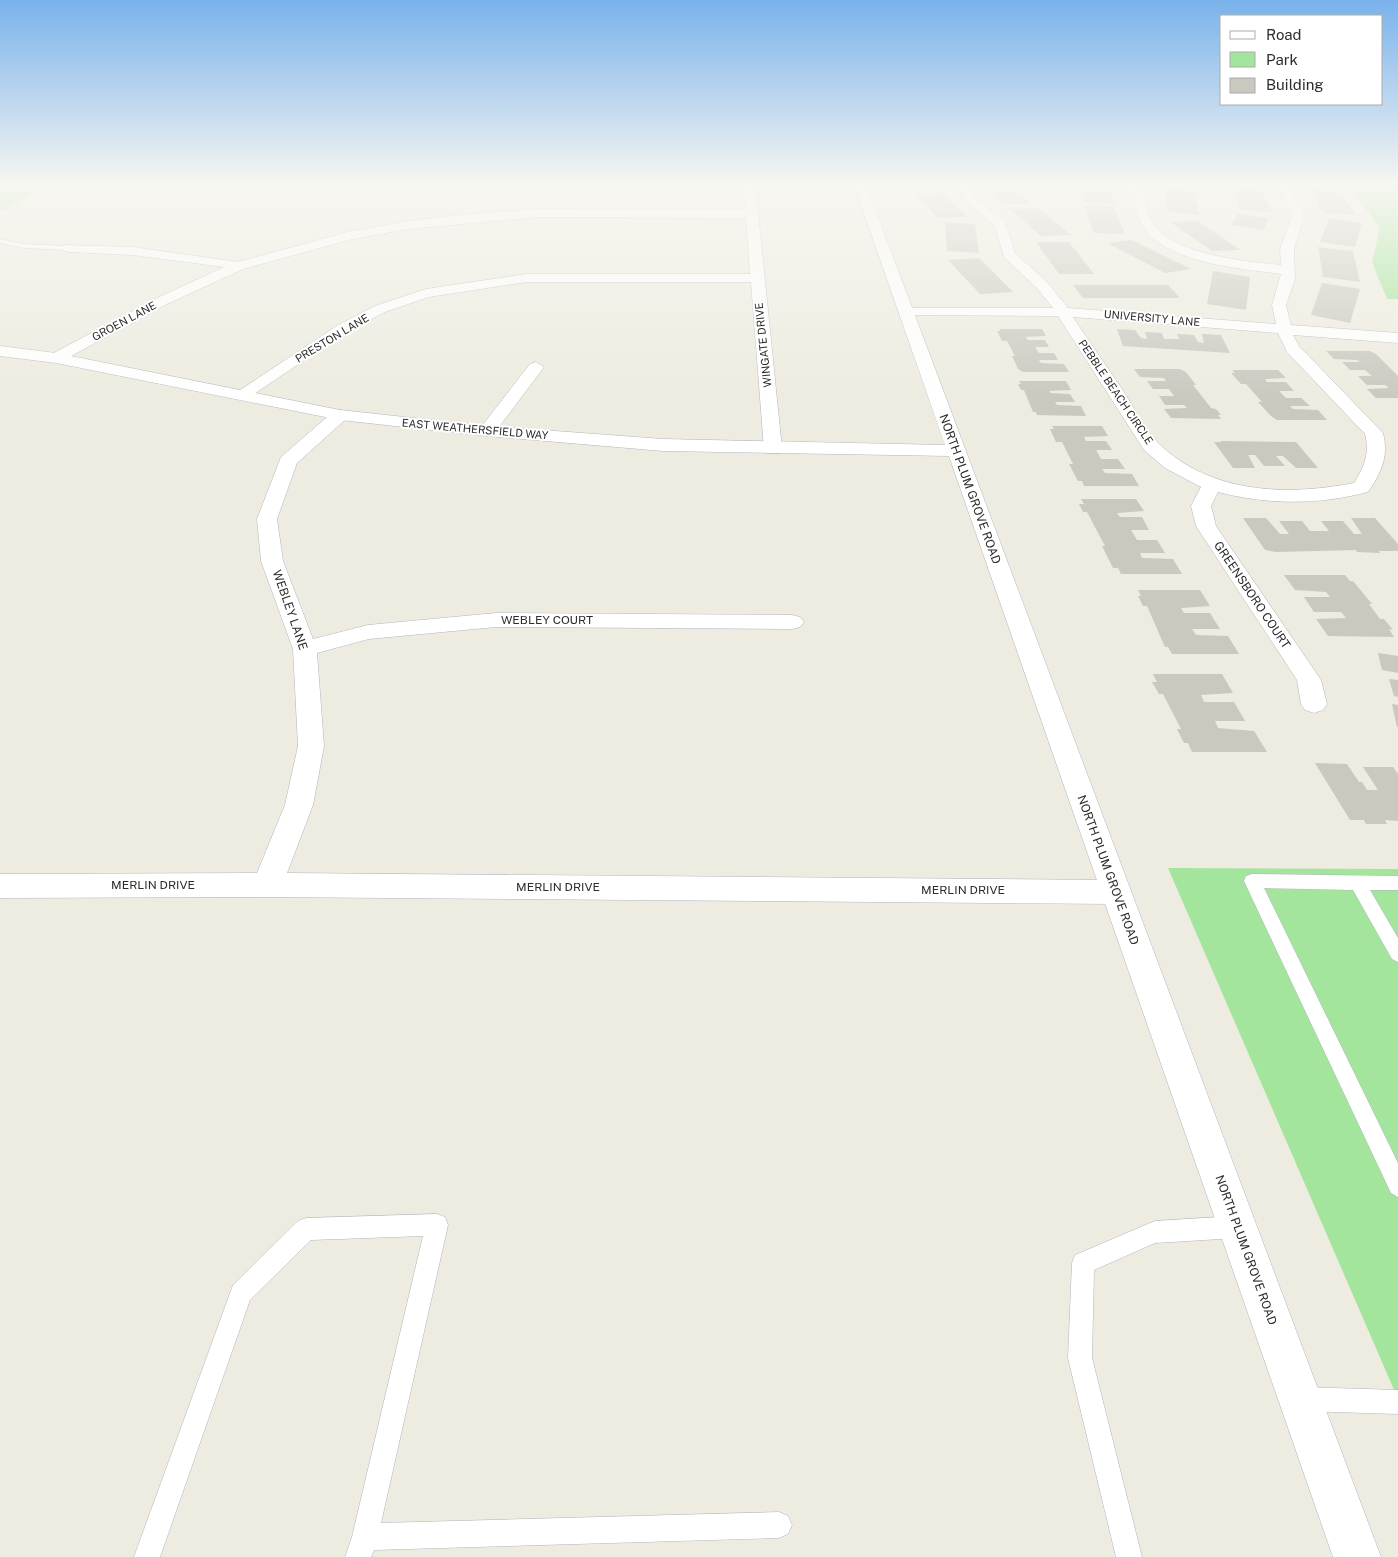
<svg xmlns="http://www.w3.org/2000/svg" width="1398" height="1557" font-family="'Public Sans',sans-serif">
  <style>
    .green { fill: #a3e59c }
    .building { fill: #cac8bf }
    .lines { fill: none; stroke-linecap: round; stroke-linejoin: round }
    .service-casing { stroke: #b4b3c0; stroke-width: 1 }
    .minor-casing { stroke: #b4b3c0; stroke-width: 1 }
    .tertiary-casing { stroke: #b4b3c0; stroke-width: 1 }
    .service { fill: #fff; fill-rule: evenodd }
    .minor { fill: #fff; fill-rule: evenodd }
    .tertiary { fill: #fff; fill-rule: evenodd }
    .labels { text-anchor: middle; dominant-baseline: central; stroke-width: 4; stroke-linejoin: round; paint-order: stroke }
    .far-street-label { font-size: 11px; fill: #2d2d2d; stroke: #fff }
    .street-label { font-size: 12px; fill: #2d2d2d; stroke: #fff }
  </style>
  <rect width="100%" height="100%" fill="#eeece0"/>
  <g class="green">
    <path d="M 0,182 L 52,182 L 4,210 L 0,210 Z"/>
    <path d="M 1346,182 L 1398,182 L 1398,299 L 1387,299 L 1372,262 L 1380,228 Z"/>
    <path d="M 1168,868 L 1398,869 L 1398,1399 Z"/>
  </g>
  <g class="building">
    <path d="M 910,182 L 938,182 L 942,188 L 913,188 Z"/>
    <path d="M 987,182 L 1014,182 L 1030,204 L 1002,204 Z"/>
    <path d="M 1078,182 L 1106,182 L 1116,203 L 1086,202 Z"/>
    <path d="M 1307,182 L 1336,182 L 1341,184 L 1316,186 Z"/>
    <path d="M 1231,186 L 1261,189 L 1272,212 L 1240,210 Z"/>
    <path d="M 1165,188 L 1194,191 L 1199,215 L 1168,212 Z"/>
    <path d="M 1309,189 L 1339,191 L 1356,215 L 1324,213 Z"/>
    <path d="M 942,192 L 968,217 L 938,218 L 914,194 Z"/>
    <path d="M 1084,206 L 1114,207 L 1125,234 L 1094,233 Z"/>
    <path d="M 1038,208 L 1071,235 L 1041,236 L 1010,209 Z"/>
    <path d="M 1238,214 L 1269,218 L 1263,230 L 1231,225 Z"/>
    <path d="M 1329,218 L 1362,223 L 1355,247 L 1320,242 Z"/>
    <path d="M 1197,221 L 1241,250 L 1212,251 L 1170,222 Z"/>
    <path d="M 945,222 L 975,224 L 979,253 L 947,251 Z"/>
    <path d="M 1132,240 L 1191,269 L 1165,273 L 1107,243 Z"/>
    <path d="M 1036,242 L 1069,242 L 1094,274 L 1059,274 Z"/>
    <path d="M 1318,247 L 1353,251 L 1360,282 L 1323,277 Z"/>
    <path d="M 979,258 L 1013,292 L 980,294 L 948,260 Z"/>
    <path d="M 1213,271 L 1250,277 L 1246,310 L 1207,304 Z"/>
    <path d="M 1322,283 L 1360,289 L 1350,323 L 1311,315 Z"/>
    <path d="M 1073,285 L 1168,285 L 1180,298 L 1083,298 Z"/>
    <path d="M 999,329 L 1042,329 L 1046,336 L 1026,337 L 1028,340 L 1045,340 L 1049,347 L 1035,347 L 1039,353 L 1054,353 L 1058,360 L 1039,360 L 1041,363 L 1064,364 L 1069,372 L 1023,372 L 1018,369 L 1012,356 L 1015,356 L 1007,341 L 1002,341 L 997,331 L 1001,331 Z"/>
    <path d="M 1117,329 L 1135,330 L 1141,338 L 1147,339 L 1145,332 L 1162,333 L 1164,339 L 1179,339 L 1177,334 L 1194,335 L 1198,342 L 1204,343 L 1202,334 L 1221,335 L 1230,353 L 1123,346 Z"/>
    <path d="M 1326,351 L 1370,351 L 1376,354 L 1398,376 L 1398,398 L 1376,398 L 1367,389 L 1389,388 L 1385,385 L 1367,385 L 1358,376 L 1372,376 L 1365,370 L 1350,370 L 1342,362 L 1360,362 L 1357,360 L 1334,359 Z"/>
    <path d="M 1134,369 L 1180,369 L 1186,372 L 1196,385 L 1193,385 L 1211,408 L 1216,409 L 1221,415 L 1218,415 L 1221,419 L 1171,418 L 1164,409 L 1187,408 L 1184,405 L 1165,405 L 1159,396 L 1174,396 L 1169,389 L 1153,389 L 1147,381 L 1166,381 L 1164,378 L 1140,377 Z"/>
    <path d="M 1232,370 L 1278,370 L 1286,378 L 1265,379 L 1267,382 L 1286,382 L 1294,391 L 1279,391 L 1286,398 L 1301,398 L 1310,406 L 1290,406 L 1293,409 L 1318,410 L 1327,420 L 1277,420 L 1271,416 L 1258,402 L 1262,402 L 1246,384 L 1241,384 L 1231,373 L 1235,373 Z"/>
    <path d="M 1019,381 L 1066,381 L 1071,390 L 1049,391 L 1051,393 L 1070,394 L 1075,402 L 1055,402 L 1057,405 L 1081,406 L 1086,416 L 1037,415 L 1036,412 L 1033,412 L 1024,390 L 1021,390 L 1018,384 L 1021,384 Z"/>
    <path d="M 1052,426 L 1102,426 L 1108,436 L 1084,437 L 1086,441 L 1106,441 L 1112,450 L 1096,450 L 1101,459 L 1118,459 L 1125,469 L 1102,469 L 1105,473 L 1132,474 L 1139,486 L 1084,486 L 1082,481 L 1078,481 L 1069,464 L 1073,464 L 1062,442 L 1056,442 L 1050,429 L 1054,429 Z"/>
    <path d="M 1221,441 L 1296,442 L 1318,468 L 1296,468 L 1283,456 L 1276,456 L 1285,466 L 1264,466 L 1255,455 L 1248,455 L 1255,468 L 1233,468 L 1214,442 L 1222,442 Z"/>
    <path d="M 1081,499 L 1136,499 L 1144,511 L 1117,513 L 1120,517 L 1142,517 L 1149,530 L 1131,530 L 1137,540 L 1157,540 L 1165,553 L 1140,553 L 1142,558 L 1173,559 L 1182,574 L 1121,574 L 1118,568 L 1113,568 L 1102,546 L 1105,546 L 1087,512 L 1083,512 L 1079,504 L 1084,504 Z"/>
    <path d="M 1243,518 L 1266,518 L 1280,534 L 1289,534 L 1279,521 L 1302,521 L 1310,531 L 1329,531 L 1321,521 L 1343,521 L 1354,534 L 1362,534 L 1351,518 L 1375,518 L 1398,544 L 1398,551 L 1379,551 L 1380,553 L 1357,552 L 1356,550 L 1276,552 L 1265,550 Z"/>
    <path d="M 1284,575 L 1345,575 L 1350,581 L 1353,581 L 1372,604 L 1369,604 L 1380,619 L 1384,619 L 1393,630 L 1389,629 L 1394,637 L 1328,636 L 1316,619 L 1346,618 L 1341,612 L 1314,612 L 1304,597 L 1330,597 L 1326,592 L 1295,590 Z"/>
    <path d="M 1138,590 L 1200,590 L 1210,606 L 1181,608 L 1184,613 L 1210,613 L 1220,629 L 1192,629 L 1196,635 L 1228,636 L 1239,654 L 1172,654 L 1168,647 L 1165,647 L 1147,606 L 1143,606 L 1138,596 L 1141,596 Z"/>
    <path d="M 1378,653 L 1398,656 L 1398,673 L 1382,670 Z"/>
    <path d="M 1153,674 L 1222,674 L 1233,693 L 1201,695 L 1204,702 L 1234,702 L 1245,721 L 1215,721 L 1218,728 L 1254,731 L 1267,752 L 1192,752 L 1188,743 L 1184,743 L 1177,729 L 1181,729 L 1163,694 L 1159,694 L 1152,682 L 1157,682 Z"/>
    <path d="M 1389,679 L 1398,680 L 1398,697 L 1394,696 Z"/>
    <path d="M 1392,704 L 1398,705 L 1398,727 L 1397,727 Z"/>
    <path d="M 1315,763 L 1347,764 L 1359,782 L 1362,782 L 1367,790 L 1378,790 L 1363,767 L 1393,767 L 1398,774 L 1398,821 L 1385,820 L 1387,824 L 1366,824 L 1364,820 L 1350,820 Z"/>
  </g>
  <g class="lines">
    <g class="service-casing">
      <g id="service">
        <path d="M 0,239 L 23,244 L 69,246 L 73,248 L 69,250 L 23,248 L 0,243 Z"/>
        <path d="M 1252,874 L 1398,876 L 1398,890 L 1370,890 L 1398,938 L 1398,962 L 1392,959 L 1353,890 L 1264,888 L 1398,1163 L 1398,1197 L 1391,1193 L 1244,881 L 1246,876 Z"/>
        <path d="M 437,1214 L 445,1217 L 448,1225 L 381,1523 L 779,1512 L 788,1516 L 792,1525 L 788,1534 L 779,1538 L 374,1550 L 371,1557 L 345,1557 L 352,1537 L 423,1236 L 311,1240 L 250,1300 L 160,1557 L 134,1557 L 233,1285 L 298,1221 L 306,1218 Z"/>
        <path d="M 1237,1216 L 1245,1219 L 1248,1227 L 1245,1235 L 1237,1238 L 1155,1243 L 1094,1270 L 1092,1358 L 1142,1557 L 1116,1557 L 1068,1358 L 1072,1263 L 1075,1255 L 1155,1221 Z"/>
        <path d="M 1301,1387 L 1398,1390 L 1398,1414 L 1301,1411 L 1292,1408 L 1289,1399 L 1292,1390 Z"/>
      </g>
    </g>
    <g class="minor-casing">
      <g id="minor">
        <path d="M 262,182 L 299,182 L 294,185 L 240,191 L 136,190 L 130,187 L 136,184 L 240,185 Z"/>
        <path d="M 743,182 L 755,182 L 782,449 L 780,453 L 766,453 L 764,449 L 751,282 L 526,282 L 429,297 L 385,312 L 348,331 L 248,398 L 236,398 L 234,394 L 338,325 L 375,306 L 426,289 L 526,274 L 750,274 L 746,218 L 539,217 L 408,229 L 349,240 L 243,269 L 165,305 L 62,361 L 50,361 L 48,358 L 50,355 L 155,299 L 224,267 L 133,255 L 69,252 L 64,251 L 63,248 L 64,245 L 133,247 L 238,262 L 348,232 L 408,221 L 470,214 L 539,209 L 746,210 Z"/>
        <path d="M 955,182 L 966,182 L 975,198 L 1005,222 L 1015,253 L 1047,282 L 1068,308 L 1276,324 L 1272,305 L 1281,274 C 1243,269 1167,263 1144,228 C 1134,214 1136,196 1126,182 L 1137,182 C 1148,195 1144,212 1154,225 C 1179,256 1244,261 1281,265 L 1280,249 L 1292,216 L 1275,182 L 1287,182 L 1304,216 L 1294,249 L 1295,279 L 1286,305 L 1291,325 L 1398,333 L 1398,343 L 1293,335 L 1299,346 L 1383,433 C 1389,457 1381,473 1368,492 C 1318,505 1268,505 1218,492 L 1211,506 L 1216,526 L 1321,680 L 1327,704 L 1323,710 L 1314,713 L 1305,710 L 1301,704 L 1297,680 L 1196,526 L 1191,506 L 1201,487 L 1165,468 L 1144,450 L 1058,316 L 901,315 L 899,312 L 906,308 L 1053,308 L 1037,288 L 1004,257 L 995,226 L 967,202 ZM 1073,317 L 1278,333 L 1287,352 L 1365,434 C 1370,454 1364,467 1354,483 C 1286,496 1211,494 1158,443 C 1143,428 1134,407 1122,389 C 1106,365 1089,342 1073,317 Z"/>
        <path d="M 536,362 L 544,367 L 493,435 L 481,435 L 478,431 L 481,427 L 530,364 Z"/>
        <path d="M 340,410 L 346,411 L 349,415 L 346,419 L 297,463 L 277,519 L 283,561 L 313,639 L 368,625 L 496,613 L 792,615 L 800,617 L 804,622 L 800,627 L 792,629 L 496,627 L 369,639 L 317,653 L 324,746 L 313,805 L 287,873 L 1116,880 L 1127,883 L 1131,892 L 1127,901 L 1116,904 L 267,897 L 0,898 L 0,874 L 257,873 L 285,805 L 298,746 L 293,649 L 261,561 L 257,519 L 281,457 L 334,411 Z"/>
      </g>
    </g>
    <g class="tertiary-casing">
      <path id="tertiary" d="M 853,182 L 865,182 L 1381,1557 L 1333,1557 L 949,456 L 663,451 L 487,436 L 340,420 L 56,363 L 0,356 L 0,346 L 56,353 L 340,410 L 487,426 L 663,439 L 945,445 Z"/>
    </g>
    <use href="#service" class="service"/>
    <use href="#minor" class="minor"/>
    <use href="#tertiary" class="tertiary"/>
  </g>
  <linearGradient id="sky" x2="0" y2="1"><stop stop-color="#79b2eb"/><stop offset="0.46" stop-color="#f7f6f1"/><stop offset="1" stop-color="#f7f6f1" stop-opacity="0"/></linearGradient>
  <rect width="1398" height="400" fill="url(#sky)"/>
  <g class="labels">
    <g class="far-street-label">
      <text transform="translate(1152 318) rotate(5)">UNIVERSITY LANE</text>
      <text transform="translate(124 321) rotate(-28)">GROEN LANE</text>
      <text transform="translate(332 338) rotate(-31)">PRESTON LANE</text>
      <text transform="translate(763 345) rotate(-96)">WINGATE DRIVE</text>
      <text transform="translate(1116 392) rotate(56)">PEBBLE BEACH CIRCLE</text>
      <text transform="translate(475 429) rotate(5)">EAST WEATHERSFIELD WAY</text>
    </g>
    <g class="street-label">
      <text transform="translate(970 489) rotate(70)">NORTH PLUM GROVE ROAD</text>
      <text transform="translate(1252 595) rotate(56)">GREENSBORO COURT</text>
      <text transform="translate(290 610) rotate(71)">WEBLEY LANE</text>
      <text x="547" y="620">WEBLEY COURT</text>
      <text transform="translate(1108 870) rotate(70)">NORTH PLUM GROVE ROAD</text>
      <text x="153" y="885">MERLIN DRIVE</text>
      <text x="558" y="887">MERLIN DRIVE</text>
      <text x="963" y="890">MERLIN DRIVE</text>
      <text transform="translate(1246 1250) rotate(70)">NORTH PLUM GROVE ROAD</text>
    </g>
  </g>
  <rect x="1220" y="15" width="162" height="90" fill="#ffffff" stroke="#ababab"/>
  <rect x="1230" y="31" width="25" height="8" fill="#ffffff" stroke="#ababab"/>
  <text x="1266" y="40" font-size="15" fill="#2d2d2d">Road</text>
  <rect x="1230" y="52" width="25" height="15" fill="#a3e59c" stroke="#ababab"/>
  <text x="1266" y="65" font-size="15" fill="#2d2d2d">Park</text>
  <rect x="1230" y="78" width="25" height="15" fill="#cac8bf" stroke="#ababab"/>
  <text x="1266" y="90" font-size="15" fill="#2d2d2d">Building</text>
</svg>
